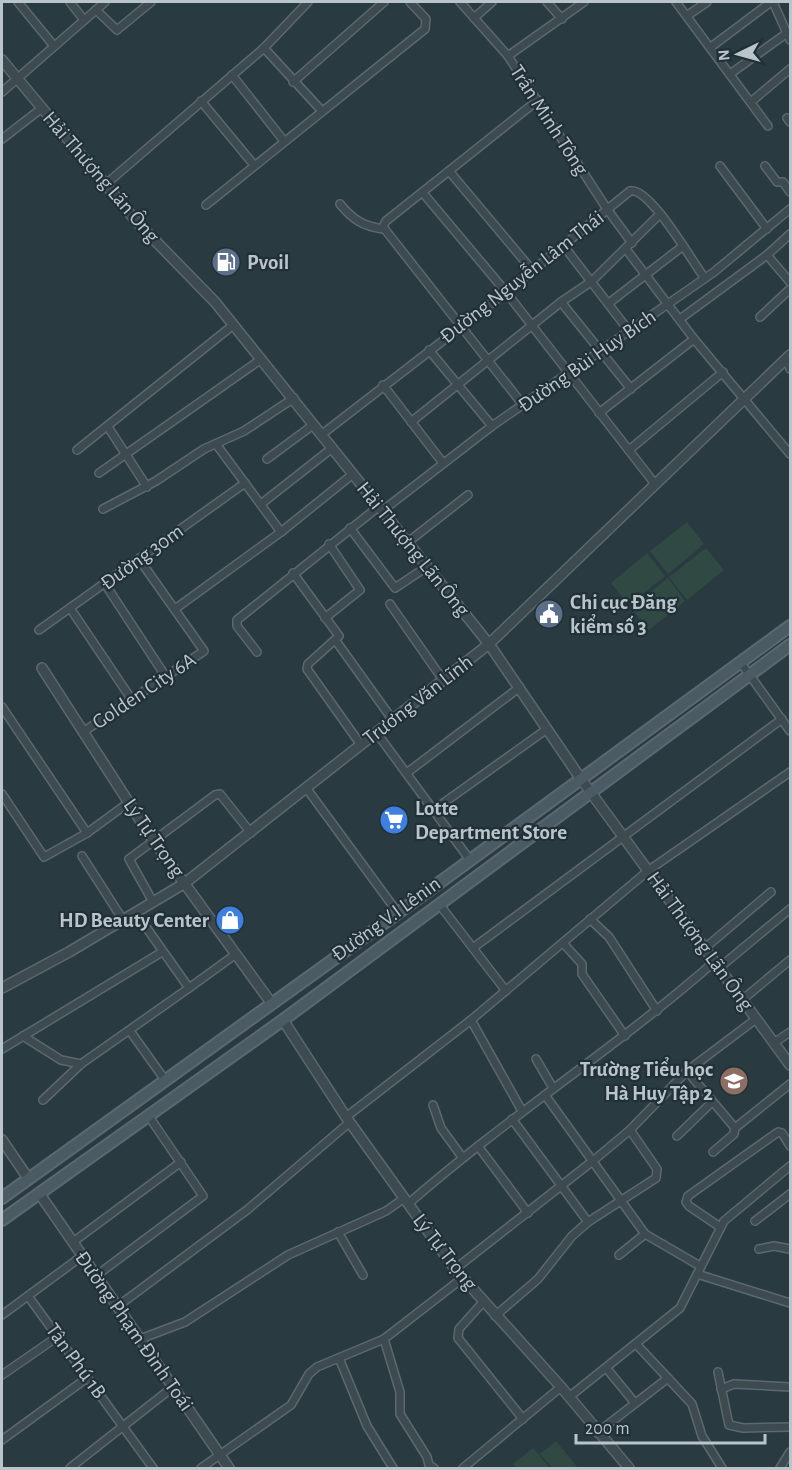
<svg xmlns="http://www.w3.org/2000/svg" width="792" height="1470" font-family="'Alegreya Sans',sans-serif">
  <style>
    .green { fill: #314943 }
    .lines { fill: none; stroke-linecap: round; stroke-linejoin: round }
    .minor-casing { stroke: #5b686f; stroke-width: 10 }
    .tertiary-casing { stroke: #5b686f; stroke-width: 12 }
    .secondary-casing { stroke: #5b686f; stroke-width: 14 }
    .minor { stroke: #3d4b51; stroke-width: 7 }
    .tertiary { stroke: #3d4b51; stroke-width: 9 }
    .secondary { stroke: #4b5b64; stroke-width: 10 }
    .labels { text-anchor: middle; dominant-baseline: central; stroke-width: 4.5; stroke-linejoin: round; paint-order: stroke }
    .street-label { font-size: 21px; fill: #bac5cb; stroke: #213037 }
    .poi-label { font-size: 21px; font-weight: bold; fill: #bac5cb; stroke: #213037; text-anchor: start }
  </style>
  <rect width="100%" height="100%" fill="#293a41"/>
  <g class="green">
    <path d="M 687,522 L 704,544 L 668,574 L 650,551 Z"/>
    <path d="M 706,548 L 724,570 L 687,600 L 669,577 Z"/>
    <path d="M 647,553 L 665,576 L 629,605 L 611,583 Z"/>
    <path d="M 668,578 L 685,601 L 649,630 L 631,608 Z"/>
    <path d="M 556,1441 L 578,1468 L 552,1468 L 540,1454 Z"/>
    <path d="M 533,1448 L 550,1468 L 517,1468 L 513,1464 Z"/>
  </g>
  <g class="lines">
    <g class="minor-casing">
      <g id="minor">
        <path d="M 18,2 L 54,46"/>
        <path d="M 70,2 L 84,20"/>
        <path d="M 460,2 L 508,56 L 607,209 L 632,243"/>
        <path d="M 547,2 L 562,19"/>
        <path d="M 676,2 L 768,126"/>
        <path d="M 773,2 L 790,40"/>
        <path d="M 96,10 L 117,30 L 151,2"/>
        <path d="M 688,15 L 707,2"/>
        <path d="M 474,18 L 492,2"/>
        <path d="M 711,47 L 771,2"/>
        <path d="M 264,48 L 321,110"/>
        <path d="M 508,56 L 584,2"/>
        <path d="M 730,74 L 787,33"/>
        <path d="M 232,75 L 284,141"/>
        <path d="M 293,82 L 384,2"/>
        <path d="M 2,92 L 105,2"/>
        <path d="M 201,101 L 254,165"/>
        <path d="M 752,101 L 790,69"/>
        <path d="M 787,118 L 790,122"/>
        <path d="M 2,139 L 42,108"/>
        <path d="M 720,166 L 767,229"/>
        <path d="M 765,166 L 777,182 L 783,182 L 790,192"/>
        <path d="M 449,171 L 532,270"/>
        <path d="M 106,184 L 264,48 L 308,2"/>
        <path d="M 423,193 L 506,292 L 655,484"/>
        <path d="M 340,204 C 353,220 363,226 383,229"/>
        <path d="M 206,205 L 425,29 L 426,19 L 410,2"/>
        <path d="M 563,245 L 629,331"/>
        <path d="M 626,249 L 694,339 L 790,454"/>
        <path d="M 767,255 L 790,282"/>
        <path d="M 561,302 L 631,389"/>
        <path d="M 609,303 L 683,246"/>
        <path d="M 760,317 L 790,289"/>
        <path d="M 680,319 L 767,255 L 790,234"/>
        <path d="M 429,350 L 492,426"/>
        <path d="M 786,359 L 790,369"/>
        <path d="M 383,385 L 443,463"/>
        <path d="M 523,405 L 383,227 L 386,221 L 538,100"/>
        <path d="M 599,413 L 694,339"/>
        <path d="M 411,422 L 561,302 L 592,281 L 660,214"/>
        <path d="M 108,427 L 147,487"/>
        <path d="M 321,435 L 506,292 L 630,191 C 650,187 691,260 704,277"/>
        <path d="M 216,444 L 281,532"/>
        <path d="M 77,450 L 232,326"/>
        <path d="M 629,450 L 723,372"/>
        <path d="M 267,459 L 313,425"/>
        <path d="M 99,473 L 260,360"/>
        <path d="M 261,504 L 331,449"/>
        <path d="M 103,509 L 156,481 L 204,449 L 244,431 L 294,398"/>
        <path d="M 382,511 L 492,426 L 714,272 L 790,209"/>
        <path d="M 350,528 L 395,588 L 428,566"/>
        <path d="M 408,542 L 468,495"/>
        <path d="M 293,573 L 339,636 L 308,664 L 307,669 L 361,745"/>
        <path d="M 105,584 L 166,677"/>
        <path d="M 390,604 L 443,680"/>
        <path d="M 70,608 L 132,700"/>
        <path d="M 175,609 L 281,532 L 353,474"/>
        <path d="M 325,618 L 360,590 L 329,544"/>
        <path d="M 39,630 L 245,483"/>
        <path d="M 336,641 L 392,719"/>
        <path d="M 257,652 L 237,626 L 237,620 L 378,507"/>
        <path d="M 741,663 L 790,731"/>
        <path d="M 2,707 L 87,833"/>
        <path d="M 83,732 L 204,651 L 139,559"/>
        <path d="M 376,732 L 470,860"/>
        <path d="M 408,772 L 520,687"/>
        <path d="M 307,789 L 398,913"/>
        <path d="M 2,794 L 44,857 L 87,833 L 128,803"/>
        <path d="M 435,809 L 547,729"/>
        <path d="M 82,856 L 123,920"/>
        <path d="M 153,902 L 129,859 L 215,795 L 220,794 L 251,833"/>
        <path d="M 439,904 L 506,991"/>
        <path d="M 590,919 L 609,937 L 657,1011"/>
        <path d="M 563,943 L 582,964 L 582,974 L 625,1036"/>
        <path d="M 473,948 L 782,719"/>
        <path d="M 705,948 L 771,892"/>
        <path d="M 719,968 L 790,909"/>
        <path d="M 189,988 L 236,954"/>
        <path d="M 742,1000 L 790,960"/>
        <path d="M 471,1020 L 522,1111"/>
        <path d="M 130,1031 L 165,1080"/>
        <path d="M 23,1036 L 61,1060 L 81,1064"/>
        <path d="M 774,1043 L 790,1032"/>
        <path d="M 2,1049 L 162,952"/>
        <path d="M 536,1059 L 553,1088"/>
        <path d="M 687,1071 L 735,1128 L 790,1084"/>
        <path d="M 545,1095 L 645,1234 L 700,1266"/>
        <path d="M 43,1100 L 81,1064 L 189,988 L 136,913"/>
        <path d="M 433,1105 L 441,1128 L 462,1157"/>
        <path d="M 346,1117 L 471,1020 L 649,870 L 790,772"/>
        <path d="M 512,1119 L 588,1222"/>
        <path d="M 677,1136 L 711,1103"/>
        <path d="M 478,1146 L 528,1213"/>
        <path d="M 713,1152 L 734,1134 L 735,1128"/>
        <path d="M 408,1204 C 506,1118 616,1048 714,962"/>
        <path d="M 755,1221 L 790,1194"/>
        <path d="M 720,1227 L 689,1206 L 686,1202 L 688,1196 L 778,1132 L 782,1133 L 790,1146"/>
        <path d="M 338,1232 L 363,1275"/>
        <path d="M 73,1242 L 181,1162"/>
        <path d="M 759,1249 L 774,1246 L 790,1249"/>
        <path d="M 619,1255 L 645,1234"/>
        <path d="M 455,1269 L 594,1160 L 630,1130 L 687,1071 L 756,1019"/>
        <path d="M 697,1274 L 790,1303"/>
        <path d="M 97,1275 L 203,1196 L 148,1115"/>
        <path d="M 28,1296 L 153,1468"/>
        <path d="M 484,1301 L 459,1329 L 458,1338 L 523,1419"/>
        <path d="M 118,1306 L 247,1210 L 350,1122"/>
        <path d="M 2,1315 L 82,1256"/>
        <path d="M 495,1316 L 538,1279 L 572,1236 L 588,1222 L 656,1178 L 657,1169 L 630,1130"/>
        <path d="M 140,1339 L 185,1322 L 288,1255 L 386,1211 L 403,1199"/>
        <path d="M 384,1339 L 400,1392 L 400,1414 L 427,1457 L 429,1465 L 434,1468"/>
        <path d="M 637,1345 L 692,1404 L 702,1436 L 722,1468"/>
        <path d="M 339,1358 L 367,1426 L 393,1468"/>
        <path d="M 607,1369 L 635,1403"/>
        <path d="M 718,1372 L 729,1425 L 743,1428 L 790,1427"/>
        <path d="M 2,1375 L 57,1337"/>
        <path d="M 721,1389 L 734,1384 L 790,1387"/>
        <path d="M 569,1397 L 680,1308 L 724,1221 L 790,1166"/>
        <path d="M 597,1433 L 668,1378"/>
        <path d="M 2,1440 L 87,1378"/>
        <path d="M 70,1468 L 173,1387"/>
        <path d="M 201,1468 L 291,1405 L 309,1374 L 317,1367 L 384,1339 L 464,1277"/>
        <path d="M 463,1468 L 561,1387"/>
        <path d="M 780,1468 L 790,1452"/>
      </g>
    </g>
    <g class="tertiary-casing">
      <g id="tertiary">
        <path d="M 2,60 L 136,221 L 215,302 L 489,644 L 581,779 L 790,1065"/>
        <path d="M 42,668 L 153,840 L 272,1004"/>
        <path d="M 2,988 L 69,952 L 185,883 L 489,644 L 790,355"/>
        <path d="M 283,1020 L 346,1117 L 455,1269 L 561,1387 L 629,1468"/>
        <path d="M 2,1140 L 28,1178"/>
        <path d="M 39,1193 L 229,1468"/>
      </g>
    </g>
    <g class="secondary-casing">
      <g id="secondary">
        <path d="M 2,1198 L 398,913 L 790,626"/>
        <path d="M 2,1220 L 283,1020 L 790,645"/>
      </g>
    </g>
    <use href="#minor" class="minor"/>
    <use href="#tertiary" class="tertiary"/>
    <use href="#secondary" class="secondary"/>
  </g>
  <defs>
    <g id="fuel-disc" transform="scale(1.5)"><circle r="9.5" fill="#5c6f8a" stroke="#213037"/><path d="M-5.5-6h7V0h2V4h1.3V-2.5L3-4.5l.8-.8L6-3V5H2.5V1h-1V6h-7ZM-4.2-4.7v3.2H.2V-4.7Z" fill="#fff"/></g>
    <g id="civic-disc" transform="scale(1.5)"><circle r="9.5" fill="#5c6f8a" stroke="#213037"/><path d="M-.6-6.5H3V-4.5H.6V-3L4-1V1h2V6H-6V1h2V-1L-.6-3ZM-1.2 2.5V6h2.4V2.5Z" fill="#fff"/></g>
    <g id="supermarket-disc" transform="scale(1.5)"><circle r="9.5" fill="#3f7fe0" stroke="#213037"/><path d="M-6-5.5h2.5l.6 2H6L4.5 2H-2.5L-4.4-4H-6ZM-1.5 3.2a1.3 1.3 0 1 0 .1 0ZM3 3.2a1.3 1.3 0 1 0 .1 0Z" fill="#fff"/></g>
    <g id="shop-disc" transform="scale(1.5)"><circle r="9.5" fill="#3f7fe0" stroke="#213037"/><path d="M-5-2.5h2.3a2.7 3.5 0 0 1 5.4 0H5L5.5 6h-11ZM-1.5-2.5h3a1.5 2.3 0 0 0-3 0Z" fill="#fff"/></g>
    <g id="school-disc" transform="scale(1.5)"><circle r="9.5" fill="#8d6e63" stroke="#213037"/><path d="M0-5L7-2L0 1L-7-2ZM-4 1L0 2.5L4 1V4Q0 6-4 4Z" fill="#fff"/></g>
  </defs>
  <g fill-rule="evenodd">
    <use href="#fuel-disc" x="226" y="262"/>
    <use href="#civic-disc" x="549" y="614"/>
    <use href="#supermarket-disc" x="394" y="820"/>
    <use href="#shop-disc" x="230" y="920"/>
    <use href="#school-disc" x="734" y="1081"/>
  </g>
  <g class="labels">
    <g class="street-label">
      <text transform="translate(549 120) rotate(57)">Trần Minh Tông</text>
      <text transform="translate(101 177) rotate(49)">Hải Thượng Lãn Ông</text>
      <text transform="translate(522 277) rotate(-38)">Đường Nguyễn Lâm Thái</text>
      <text transform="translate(587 361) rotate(-35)">Đường Bùi Huy Bích</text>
      <text transform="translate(413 549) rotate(51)">Hải Thượng Lãn Ông</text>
      <text transform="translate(142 557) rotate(-36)">Đường 30m</text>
      <text transform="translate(144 691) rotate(-34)">Golden City 6A</text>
      <text transform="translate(418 700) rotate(-38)">Trương Văn Lĩnh</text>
      <text transform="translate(154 838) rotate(55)">Lý Tự Trọng</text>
      <text transform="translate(386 919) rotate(-36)">Đường V.I Lênin</text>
      <text transform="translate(700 941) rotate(54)">Hải Thượng Lãn Ông</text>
      <text transform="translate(445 1252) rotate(52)">Lý Tự Trọng</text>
      <text transform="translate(134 1331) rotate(55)">Đường Phạm Đình Toái</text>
      <text transform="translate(76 1361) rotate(54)">Tân Phú 1B</text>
    </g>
    <g class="poi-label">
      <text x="247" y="262">Pvoil</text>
      <text x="570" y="602">Chi cục Đăng<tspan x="570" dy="24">kiểm số 3</tspan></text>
      <text x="415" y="808">Lotte<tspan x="415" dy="24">Department Store</tspan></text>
      <text x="209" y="920" text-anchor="end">HD Beauty Center</text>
      <text x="713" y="1069" text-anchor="end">Trường Tiểu học<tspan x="713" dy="24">Hà Huy Tập 2</tspan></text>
    </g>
  </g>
  <rect width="792" height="1470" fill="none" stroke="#bac5cb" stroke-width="6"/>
  <g transform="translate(738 54) rotate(265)" stroke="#213037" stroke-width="4.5" paint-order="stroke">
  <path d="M0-4.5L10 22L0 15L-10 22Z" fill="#bac5cb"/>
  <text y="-9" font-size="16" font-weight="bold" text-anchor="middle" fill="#bac5cb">N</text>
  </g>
  <path d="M576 1434v9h189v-9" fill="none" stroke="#bac5cb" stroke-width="3"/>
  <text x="585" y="1434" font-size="18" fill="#bac5cb" stroke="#213037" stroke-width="4.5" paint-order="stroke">200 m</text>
</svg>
